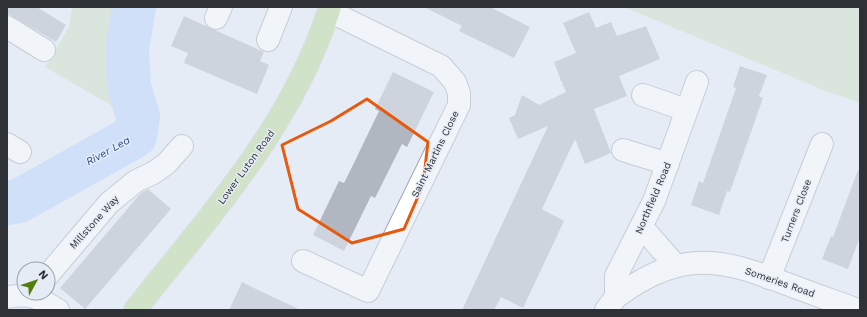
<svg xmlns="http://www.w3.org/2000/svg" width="867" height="317" font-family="'Work Sans',sans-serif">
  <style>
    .green { fill: #ccddbe }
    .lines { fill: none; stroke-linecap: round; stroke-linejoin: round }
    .river { stroke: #b5d1fb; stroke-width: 44 }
    .building { fill: #b1b7c1 }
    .minor-casing { stroke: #a0a6b0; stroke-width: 24 }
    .major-casing { stroke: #c9c9ca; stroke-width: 24 }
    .minor { stroke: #fff; stroke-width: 22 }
    .major { stroke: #b7d792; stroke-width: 22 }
    .marked { fill: none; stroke: #e8590c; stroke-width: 3; stroke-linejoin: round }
    .labels { text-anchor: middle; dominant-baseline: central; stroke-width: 3; stroke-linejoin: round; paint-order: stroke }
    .street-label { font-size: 10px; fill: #2e3135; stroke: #e5ecf6 }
    .water-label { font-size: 11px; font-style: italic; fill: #2f5186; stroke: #e5ecf6 }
  </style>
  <rect width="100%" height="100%" fill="#e5ecf6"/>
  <g class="green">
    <path d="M 72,7 L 124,7 L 119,44 L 121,89 L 131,117 L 45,67 L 69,27 Z"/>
    <path d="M 624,7 L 860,7 L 860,103 L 823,90 Z"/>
  </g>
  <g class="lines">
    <path class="river" d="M 7,203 L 19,201 L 135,136 L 138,116 L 129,87 L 127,49 L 134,7"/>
  </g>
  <g class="building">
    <path d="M 7,7 L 37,7 L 66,25 L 56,42 L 7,13 Z"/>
    <path d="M 424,7 L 490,7 L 530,27 L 514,58 L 459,31 L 462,26 Z"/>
    <path d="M 589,12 L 596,28 L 611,22 L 617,36 L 646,26 L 660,59 L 619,76 L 627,96 L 594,109 L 611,153 L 585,164 L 575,139 L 542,209 L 564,221 L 523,308 L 501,297 L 494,310 L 462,310 L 548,126 L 518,139 L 509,118 L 515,115 L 522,95 L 539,105 L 566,92 L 562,83 L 564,83 L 561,81 L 554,62 L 576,53 L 563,23 Z"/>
    <path d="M 184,16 L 264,52 L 260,61 L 269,65 L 257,94 L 184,63 L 188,53 L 171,46 Z"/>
    <path d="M 740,66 L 767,75 L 759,96 L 763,98 L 730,192 L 727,191 L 719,215 L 691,205 L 699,181 L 703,183 L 736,88 L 733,87 Z"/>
    <path d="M 393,72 L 434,92 L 407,147 L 402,144 L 375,198 L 371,196 L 344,251 L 313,235 L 339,181 L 344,183 L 353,165 L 379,111 L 375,109 Z"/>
    <path d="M 858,170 L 860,170 L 860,237 L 848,269 L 822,259 L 831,236 L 833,237 Z"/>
    <path d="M 148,189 L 171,209 L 85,309 L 60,288 L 140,194 Z"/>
    <path d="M 242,282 L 260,291 L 301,310 L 229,310 Z"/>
  </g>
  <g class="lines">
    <g class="minor-casing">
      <g id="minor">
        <path d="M 216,18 L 221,7"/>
        <path d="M 7,27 L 44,50"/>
        <path d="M 268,40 L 281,7"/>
        <path d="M 643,95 L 686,110"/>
        <path d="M 7,144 L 20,152"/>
        <path d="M 623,150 L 668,164"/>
        <path d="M 642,227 L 676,266"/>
        <path d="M 303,261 L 368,291 L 459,105 L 459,93 L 455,82 L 441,66 L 329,11"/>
        <path d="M 48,275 L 109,203 L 136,181 L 153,173 L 166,164 L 182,146"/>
        <path d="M 769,278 L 822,144"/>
        <path d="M 7,297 C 32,293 37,297 58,310"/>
        <path d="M 616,297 C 640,280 665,265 696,263 C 728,261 758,273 787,284 C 810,293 834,301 858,310"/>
        <path d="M 606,310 L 616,297 L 616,276 L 654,201 L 697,82"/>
      </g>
    </g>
    <g class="major-casing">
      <path id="major" d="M 135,310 C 210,215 293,125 330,7"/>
    </g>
    <use href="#minor" class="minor"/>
    <use href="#major" class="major"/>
  </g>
  <path d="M0 0H867V317H0ZM 367,99 L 428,142 L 423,185 L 404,229 L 352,243 L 298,209 L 282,145 L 331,121 Z" fill="#e5ecf6" fill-opacity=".55" fill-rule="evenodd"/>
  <path class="marked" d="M 367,99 L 428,142 L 423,185 L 404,229 L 352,243 L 298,209 L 282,145 L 331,121 Z"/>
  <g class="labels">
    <g class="street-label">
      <text transform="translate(435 154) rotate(-64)">Saint Martins Close</text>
      <text transform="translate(246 167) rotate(-54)">Lower Luton Road</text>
      <text transform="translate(653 198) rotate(-67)">Northfield Road</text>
      <text transform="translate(796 211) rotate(-69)">Turners Close</text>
      <text transform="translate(94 222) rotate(-48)">Millstone Way</text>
      <text transform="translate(780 282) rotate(19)">Someries Road</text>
    </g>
    <g class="water-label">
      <text transform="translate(108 151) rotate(-29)">River Lea</text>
    </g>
  </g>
  <rect width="867" height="317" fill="none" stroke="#2e3135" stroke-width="16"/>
  <g transform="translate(36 281) rotate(50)"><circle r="19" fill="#e5ecf6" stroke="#9ca1a9"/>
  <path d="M0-3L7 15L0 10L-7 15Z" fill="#527f09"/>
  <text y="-6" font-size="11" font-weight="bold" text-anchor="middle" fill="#2e3135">N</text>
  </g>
</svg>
